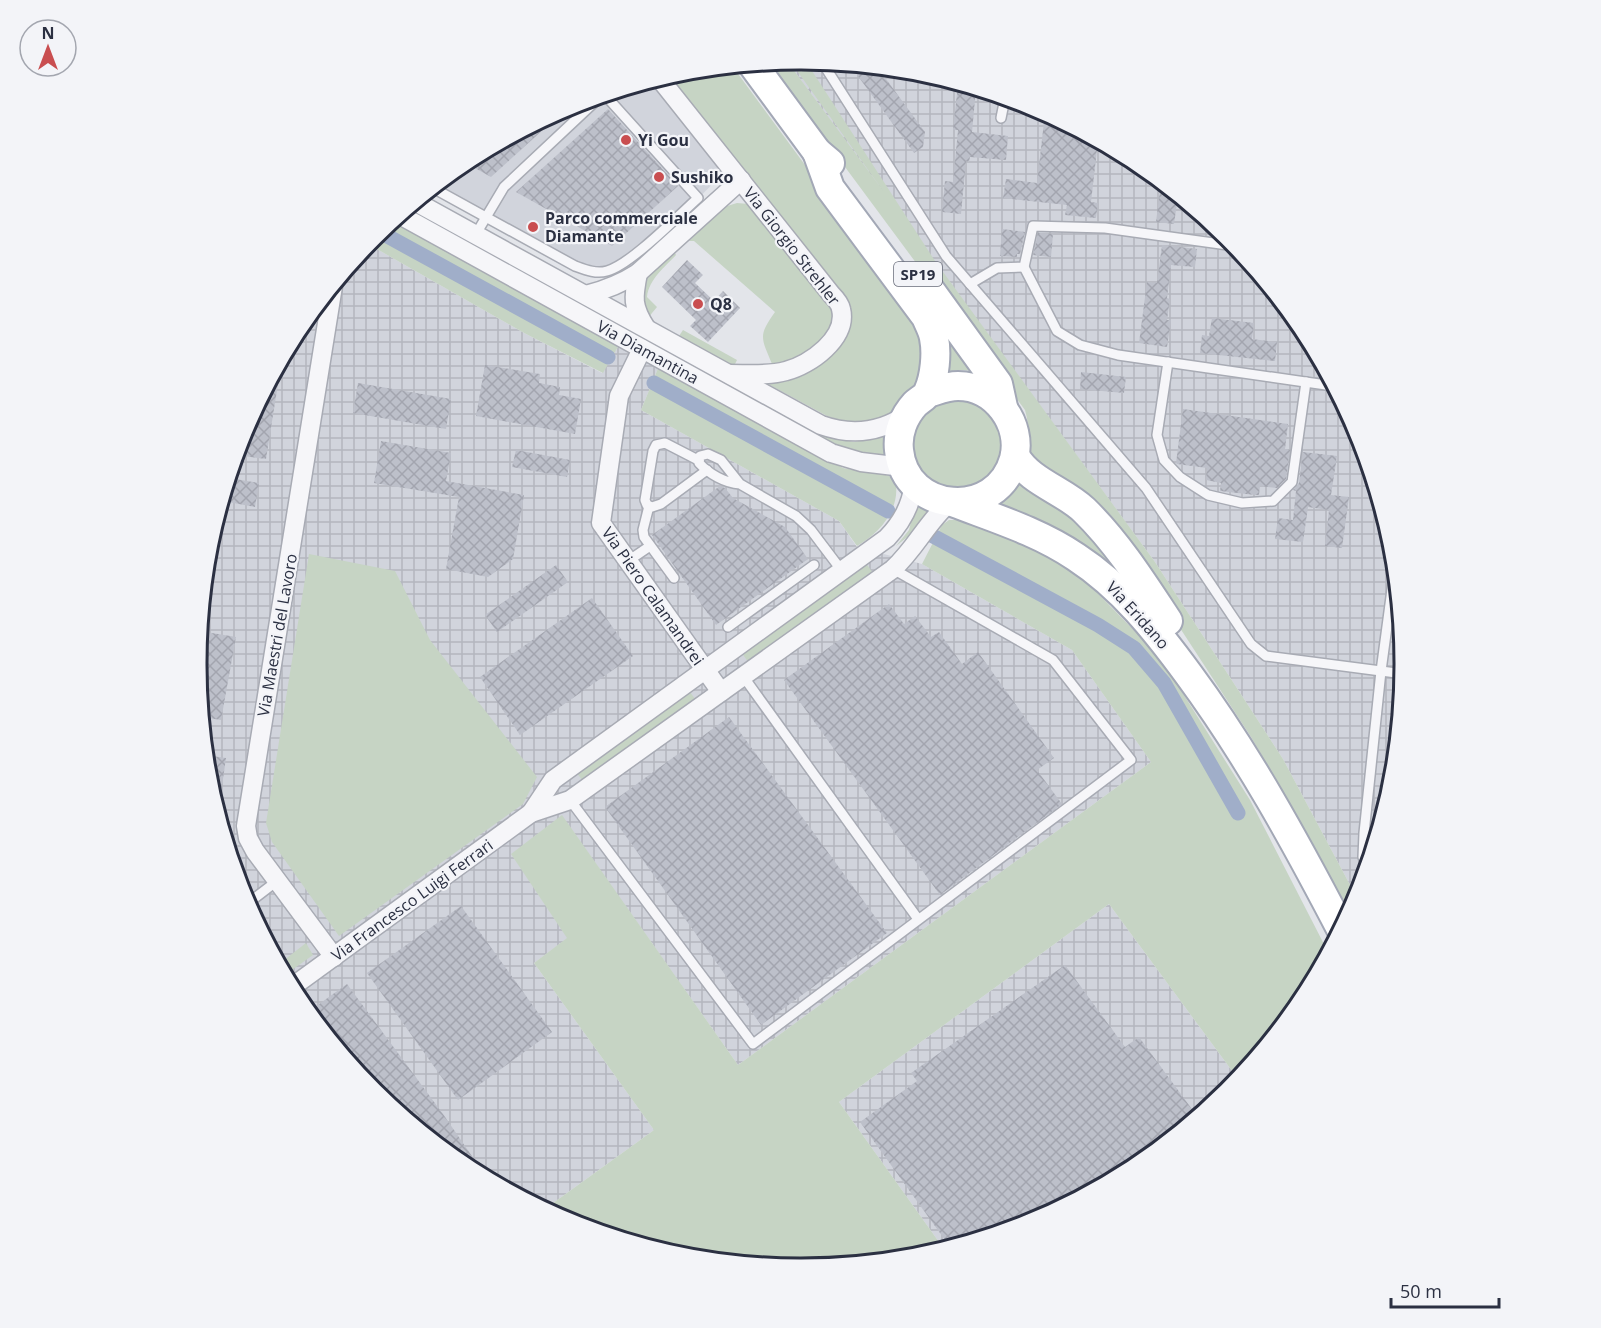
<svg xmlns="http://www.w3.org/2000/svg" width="1601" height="1328" font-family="'Open Sans',sans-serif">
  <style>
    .built { fill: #d1d4dc }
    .industrial { fill: url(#industrial-grid) }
    .green { fill: #c6d4c4 }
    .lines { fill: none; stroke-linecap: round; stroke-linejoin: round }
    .canal { stroke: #a0aec9; stroke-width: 15 }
    .building { fill: url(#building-cross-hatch) }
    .lane-casing { stroke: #a8abb4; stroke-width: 12 }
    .street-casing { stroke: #a8abb4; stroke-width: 21 }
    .primary-casing { stroke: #a3a8b6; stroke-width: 32 }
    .lane { stroke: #f6f6f9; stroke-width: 9 }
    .street { stroke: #f6f6f9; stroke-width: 18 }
    .primary { stroke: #fff; stroke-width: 28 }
    .poi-dot { fill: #c94e50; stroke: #f3f4f8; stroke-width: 2 }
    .labels { text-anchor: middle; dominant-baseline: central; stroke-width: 4.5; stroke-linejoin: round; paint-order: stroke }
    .shield { fill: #f3f4f8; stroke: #676b79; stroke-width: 1.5 }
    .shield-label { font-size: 15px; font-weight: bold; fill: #2b3042 }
    .poi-label { font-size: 16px; font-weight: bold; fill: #2b3042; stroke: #f3f4f8; text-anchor: start }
    .street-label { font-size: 16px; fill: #2b3042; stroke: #f3f4f8 }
    .rim { fill: none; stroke: #2b3042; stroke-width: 3 }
  </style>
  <defs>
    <pattern id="industrial-grid" width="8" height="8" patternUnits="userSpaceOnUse" patternTransform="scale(1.5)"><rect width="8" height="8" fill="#d1d4dc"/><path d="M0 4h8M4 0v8" fill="none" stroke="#b4b6be"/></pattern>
    <pattern id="building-cross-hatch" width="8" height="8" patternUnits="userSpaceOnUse" patternTransform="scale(1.5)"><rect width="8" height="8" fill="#bdc0ca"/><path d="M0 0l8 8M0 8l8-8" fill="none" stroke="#a3a5af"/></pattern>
  </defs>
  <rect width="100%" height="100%" fill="#e3e5ea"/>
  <path class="built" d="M 668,76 L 735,161 L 635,263 L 611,278 L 596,278 L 575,271 L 430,191 L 465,162 L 570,106 Z"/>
  <g class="industrial">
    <path d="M 801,60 L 919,72 L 1032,106 L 1136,162 L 1228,237 L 1303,329 L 1359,433 L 1393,547 L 1404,664 L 1393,782 L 1357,898 L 1283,759 L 1155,562 L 787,61 Z"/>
    <path d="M 368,244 L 526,334 L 602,373 L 619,345 L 659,366 L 641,410 L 839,521 L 857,547 L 922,564 L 1072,650 L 1151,762 L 738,1065 L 562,816 L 512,854 L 568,938 L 534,963 L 654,1130 L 549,1206 L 556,1215 L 465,1166 L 373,1091 L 298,999 L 242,895 L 208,781 L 197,664 L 208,546 L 243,433 L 298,328 Z"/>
    <path d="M 1109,904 L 1238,1079 L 1227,1091 L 1136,1166 L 1031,1222 L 917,1257 L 939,1242 L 839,1102 Z"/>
  </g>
  <g class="green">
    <path d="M 805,60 L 935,261 L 1155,562 L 1283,759 L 1357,898 L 1349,912 L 1292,807 L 1251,737 L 1178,625 L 1033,459 C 1028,443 1030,427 1025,410 L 768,63 L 787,61 L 884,192 L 790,61 Z"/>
    <path d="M 733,67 L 908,305 L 926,342 L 923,377 L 900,406 L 887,417 L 860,423 L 843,421 L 827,416 L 768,384 L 769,378 L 789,378 L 847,321 L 668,76 L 683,72 Z"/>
    <path d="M 737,203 L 749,204 L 835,312 L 832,327 L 825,336 L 789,365 L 772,364 C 761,337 758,336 775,312 L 694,241 L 689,241 L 724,207 Z"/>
    <path d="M 411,206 L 832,437 L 854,442 L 889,435 L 889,455 L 864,455 L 830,443 L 405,211 Z"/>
    <path d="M 394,220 L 619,345 L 603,373 L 526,334 L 368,244 Z"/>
    <path d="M 675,253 L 676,255 C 665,267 649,279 647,297 L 657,307 L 647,319 L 641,283 Z"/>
    <path d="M 927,298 L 974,371 L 962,370 L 941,372 Z"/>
    <path d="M 312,312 L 308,334 L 297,332 Z"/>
    <path d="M 683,330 L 737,360 L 734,366 L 679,336 Z"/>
    <path d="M 659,366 L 843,468 C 861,472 879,470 895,479 C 902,508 880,533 857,546 L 839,521 L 641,410 Z"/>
    <path d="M 957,391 L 1001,415 L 1005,465 L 965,496 L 917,479 L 905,430 L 912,414 Z"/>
    <path d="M 1017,477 L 1064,505 L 1124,573 L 1116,577 L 991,500 Z"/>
    <path d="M 917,499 L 933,509 L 915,531 L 896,546 L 909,530 Z"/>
    <path d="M 949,520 L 967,520 L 1003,532 L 1076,571 L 1160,657 L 1250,800 L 1328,952 L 1303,1000 L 1238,1079 L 1109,904 L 839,1102 L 939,1242 L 917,1257 L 801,1268 L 682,1256 L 569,1222 L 556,1215 L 549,1206 L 654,1130 L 534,963 L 567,938 L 511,854 L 562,815 L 738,1065 L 1151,762 L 1072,650 L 922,564 L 942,525 Z"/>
    <path d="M 309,554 L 395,571 L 430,640 L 537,777 L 523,804 L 339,936 L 272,842 L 266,823 Z"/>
    <path d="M 863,559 L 875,576 L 751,666 L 739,649 Z"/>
    <path d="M 687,688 L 698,703 L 585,784 L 574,769 Z"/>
    <path d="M 306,943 L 313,955 L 285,975 L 279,964 Z"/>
  </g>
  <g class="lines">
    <g class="canal">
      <path d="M 380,232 L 608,357"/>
      <path d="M 654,383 L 888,511"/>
      <path d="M 933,536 L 1098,625 L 1134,648 L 1164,683 L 1238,813"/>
    </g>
  </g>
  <g class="building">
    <path d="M 863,66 L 869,74 L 878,68 L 925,132 L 923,147 L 914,153 L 855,72 Z"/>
    <path d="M 958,84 L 976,89 L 972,132 L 1008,136 L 1006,160 L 970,157 L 969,162 L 966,161 L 961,214 L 942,212 L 945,181 L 953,182 L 958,130 L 953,130 Z"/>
    <path d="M 608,109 L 678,186 L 612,246 L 516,192 Z"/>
    <path d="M 1045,113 L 1098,141 L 1091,202 L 1098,203 L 1096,218 L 1065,215 L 1067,205 L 1003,198 L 1006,179 L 1037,183 Z"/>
    <path d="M 555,114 L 557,117 L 491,177 L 464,162 Z"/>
    <path d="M 1161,182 L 1178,196 L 1174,224 L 1156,222 Z"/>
    <path d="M 1002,229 L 1025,232 L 1020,254 L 1017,254 L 1017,257 L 1000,256 Z"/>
    <path d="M 1038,233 L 1053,234 L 1051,257 L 1033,255 Z"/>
    <path d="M 1162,245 L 1197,249 L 1195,267 L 1171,265 L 1167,298 L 1170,299 L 1167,320 L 1171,320 L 1167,347 L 1139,343 L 1147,282 L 1157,283 Z"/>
    <path d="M 687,260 L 703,275 L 695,283 L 714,301 L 723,291 L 740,308 L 708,342 L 690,326 L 696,320 L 662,287 Z"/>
    <path d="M 1212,318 L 1254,323 L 1252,339 L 1277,342 L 1275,361 L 1200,353 L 1202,335 L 1209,336 Z"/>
    <path d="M 279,364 L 281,365 L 266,459 L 236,455 L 243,433 Z"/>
    <path d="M 485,365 L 540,374 L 539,383 L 560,387 L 559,395 L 581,399 L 575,434 L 476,416 Z"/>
    <path d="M 1081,372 L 1126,377 L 1124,393 L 1080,389 Z"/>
    <path d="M 358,383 L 451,399 L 446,429 L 353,413 Z"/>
    <path d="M 1183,409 L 1288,424 L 1285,449 L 1290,450 L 1286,479 L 1277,488 L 1260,486 L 1259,495 L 1255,495 L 1220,491 L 1221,483 L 1206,480 L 1207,468 L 1177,464 L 1176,463 Z"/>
    <path d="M 381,441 L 451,453 L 446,481 L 524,495 L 513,559 L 488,577 L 446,569 L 459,497 L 374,483 Z"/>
    <path d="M 516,450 L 570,460 L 567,477 L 512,467 Z"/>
    <path d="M 1303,452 L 1337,456 L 1331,495 L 1349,497 L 1342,548 L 1325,546 L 1329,510 L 1308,507 L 1303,542 L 1275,539 L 1278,518 L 1293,520 L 1296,491 L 1293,490 L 1299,483 Z"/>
    <path d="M 229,478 L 259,483 L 255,507 L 223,501 Z"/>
    <path d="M 720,486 L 725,488 L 733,498 L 785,527 L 808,559 L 716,625 L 652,535 Z"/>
    <path d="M 556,565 L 568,582 L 497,632 L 485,615 Z"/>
    <path d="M 592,598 L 633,656 L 520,735 L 480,677 Z"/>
    <path d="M 889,604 L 904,624 L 915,616 L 931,637 L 939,632 L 962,664 L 978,652 L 1054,758 L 1037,770 L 1062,804 L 940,895 L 784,680 Z"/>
    <path d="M 200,631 L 236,637 L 221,720 L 202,717 L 196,664 Z"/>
    <path d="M 729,717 L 887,933 L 761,1025 L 605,807 Z"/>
    <path d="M 205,755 L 226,758 L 218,814 L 208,782 Z"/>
    <path d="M 461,906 L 552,1032 L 458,1100 L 367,973 Z"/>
    <path d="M 1065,965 L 1125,1047 L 1139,1037 L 1197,1116 L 1136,1166 L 1031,1222 L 950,1247 L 860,1122 L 917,1081 L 911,1073 Z"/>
    <path d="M 347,984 L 443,1114 L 487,1178 L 465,1166 L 373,1091 L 308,1012 Z"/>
  </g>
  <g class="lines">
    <g class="lane-casing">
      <g id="lane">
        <path d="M 822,62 L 946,256 L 1146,488 L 1251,644 L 1266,656 L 1404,674"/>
        <path d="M 1001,118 L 1005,98"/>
        <path d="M 433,188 L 575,266 C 586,270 596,274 607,271 C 630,265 678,216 698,198 L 605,95"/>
        <path d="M 476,234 L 504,187 L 601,96"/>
        <path d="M 1024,267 L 1057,331 L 1080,345 L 1118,355 L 1333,386"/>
        <path d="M 970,284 L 997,268 L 1024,267 L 1033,226 L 1105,228 L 1235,246"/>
        <path d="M 1168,362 L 1157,435 L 1164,460 L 1180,477 L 1208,495 L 1242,503 L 1273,501 L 1292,482 L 1306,382"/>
        <path d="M 698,460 L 665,443 L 656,445 L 653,451 L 645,500 L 647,505 L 652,507 L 661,504 L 707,470"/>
        <path d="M 740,484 L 721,460 L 708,454 L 700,456 L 699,463 C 709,474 725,483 740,484 L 796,516 L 811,530 L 842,571"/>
        <path d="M 649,506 L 643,530 L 644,537 L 674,578"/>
        <path d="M 628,561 L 650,546"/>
        <path d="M 728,627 L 814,565"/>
        <path d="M 743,676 L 918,919"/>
        <path d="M 570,800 L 753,1044 L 1131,760 L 1053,660 L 893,569"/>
        <path d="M 221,824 L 222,827"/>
        <path d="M 1367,867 L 1363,857 L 1364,833 L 1381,671 L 1395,567"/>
        <path d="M 247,904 L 277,881"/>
      </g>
    </g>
    <g class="street-casing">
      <g id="street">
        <path d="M 660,79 L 831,294 C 835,298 840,303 841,309 C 848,338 810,365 786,371 C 769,376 748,374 730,374"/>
        <path d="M 416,202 L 821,425 C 852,436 880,433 907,414"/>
        <path d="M 400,215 L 831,453 L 861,462 L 903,467"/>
        <path d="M 638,273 C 633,298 632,306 646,328"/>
        <path d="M 333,286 L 246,826 L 248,838 L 255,851 L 334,957"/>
        <path d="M 586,295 C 605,290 621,284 638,273 L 741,180"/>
        <path d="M 642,349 L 619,396 L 601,523 L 721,692"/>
        <path d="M 531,813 L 553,780 L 887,538 C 902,522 911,506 914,484"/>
        <path d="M 292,987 L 531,813 L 570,800 L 893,569 C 916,548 927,522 950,502"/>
      </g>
    </g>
    <g class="primary-casing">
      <g id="primary">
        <path d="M 753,65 L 817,152 L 830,163"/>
        <path d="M 817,152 L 830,188 L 926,317 C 929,324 933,331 934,338 C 937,353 935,377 928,392 C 926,397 919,400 915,404 C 904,416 897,433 899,450 C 905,514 997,521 1014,459 C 1023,424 995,386 958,386 C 947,386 938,390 928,393"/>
        <path d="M 922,279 L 998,384 L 1003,407"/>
        <path d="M 1015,456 C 1030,482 1063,490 1084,510 C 1117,542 1143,583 1168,621"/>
        <path d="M 955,503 C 997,519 1039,532 1076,557 C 1122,587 1156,630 1189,675 C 1248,755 1295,841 1341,929"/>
      </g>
    </g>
    <use href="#lane" class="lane"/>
    <use href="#street" class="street"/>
    <use href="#primary" class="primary"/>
  </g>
  <g class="poi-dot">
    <circle cx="626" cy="140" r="6"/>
    <circle cx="659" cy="177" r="6"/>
    <circle cx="533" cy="227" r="6"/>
    <circle cx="698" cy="304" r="6"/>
  </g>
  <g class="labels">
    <rect class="shield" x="894" y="262" width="48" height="24" rx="4.5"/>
    <g class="shield-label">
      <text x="918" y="274">SP19</text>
    </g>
    <g class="poi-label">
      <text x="638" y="140">Yi Gou</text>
      <text x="671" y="177">Sushiko</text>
      <text x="545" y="218">Parco commerciale<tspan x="545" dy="18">Diamante</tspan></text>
      <text x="710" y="304">Q8</text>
    </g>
    <g class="street-label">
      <text transform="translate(792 246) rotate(52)">Via Giorgio Strehler</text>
      <text transform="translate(648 352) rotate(29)">Via Diamantina</text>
      <text transform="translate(653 596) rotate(55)">Via Piero Calamandrei</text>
      <text transform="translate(1138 615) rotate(48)">Via Eridano</text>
      <text transform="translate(277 635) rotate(-80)">Via Maestri del Lavoro</text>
      <text transform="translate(412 900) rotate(-36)">Via Francesco Luigi Ferrari</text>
    </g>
  </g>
  <path d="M0 0H1601V1328H0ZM800 70H801A593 593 0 0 1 1394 663V665A593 593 0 0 1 801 1258H800A593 593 0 0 1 207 665V663A593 593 0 0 1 800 70Z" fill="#f3f4f8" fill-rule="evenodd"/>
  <path class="rim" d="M800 70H801A593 593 0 0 1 1394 663V665A593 593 0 0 1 801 1258H800A593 593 0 0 1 207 665V663A593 593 0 0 1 800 70Z"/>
  <g transform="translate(48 48)"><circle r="28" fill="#f3f4f8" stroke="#a3a6af" stroke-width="1.5"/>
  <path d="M0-4.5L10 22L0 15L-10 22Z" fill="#c94e50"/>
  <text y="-9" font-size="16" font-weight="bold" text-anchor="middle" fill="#2b3042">N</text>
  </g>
  <path d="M1391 1298v9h108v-9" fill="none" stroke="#2b3042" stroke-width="3"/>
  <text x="1400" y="1298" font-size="18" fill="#2b3042" stroke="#f3f4f8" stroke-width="4.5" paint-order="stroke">50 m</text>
</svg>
